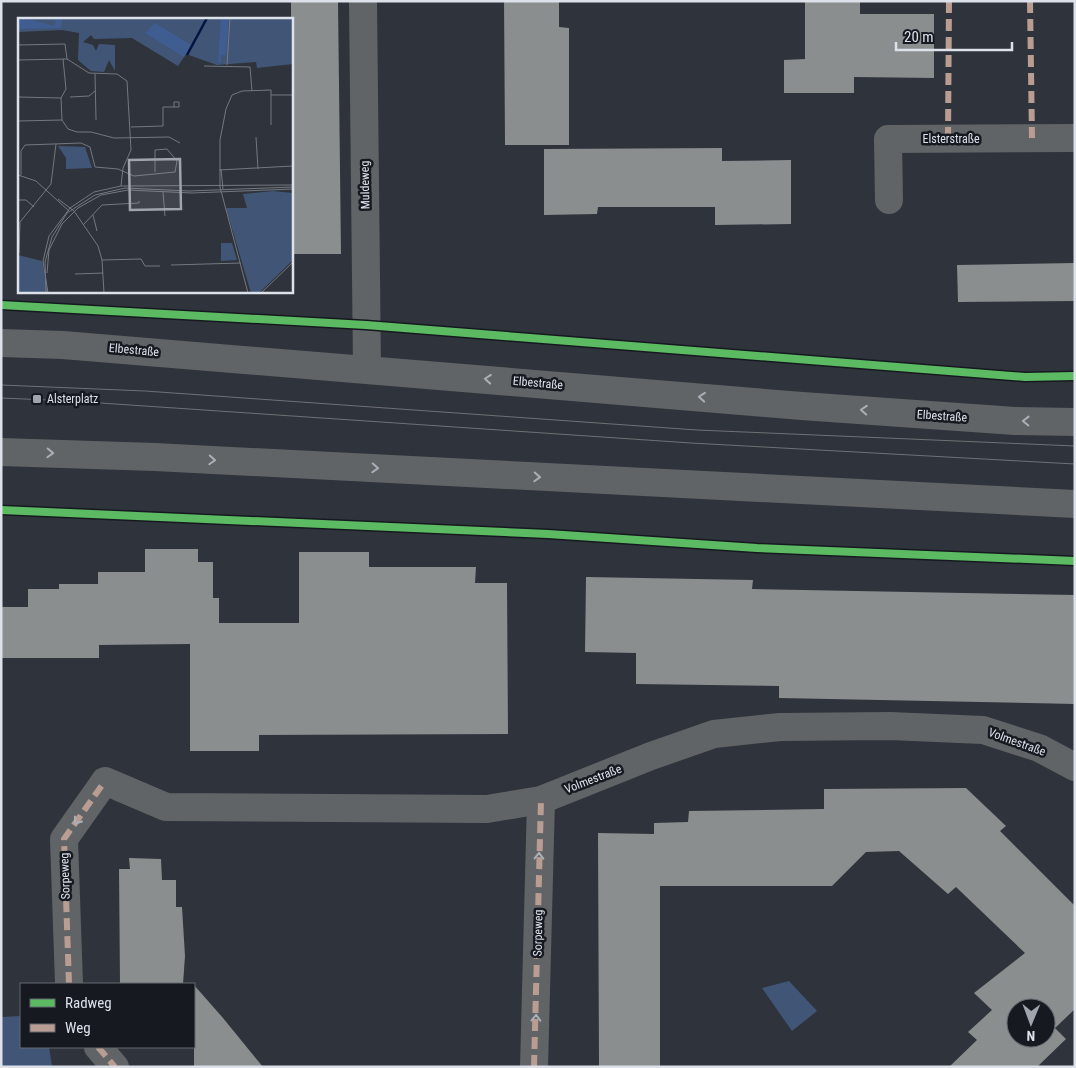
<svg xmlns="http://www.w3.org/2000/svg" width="1076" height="1068" font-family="'Roboto Condensed',sans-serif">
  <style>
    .green { fill: #415677 }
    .building { fill: #8a8e8f; fill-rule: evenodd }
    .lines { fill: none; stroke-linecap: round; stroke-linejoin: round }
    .minor { stroke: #616467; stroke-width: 28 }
    .tertiary { stroke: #616467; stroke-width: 28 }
    .tram { stroke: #6f7176; stroke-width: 1 }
    .quiet { stroke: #b99d93; stroke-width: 6; stroke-dasharray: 12 6; stroke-linecap: butt }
    .cycleway-casing { stroke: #161a20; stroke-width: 11 }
    .cycleway { stroke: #5cba63; stroke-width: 8 }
    .oneway { stroke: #abafb6 }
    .poi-dot { fill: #9fa4ad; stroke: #161a20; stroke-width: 2 }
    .labels { text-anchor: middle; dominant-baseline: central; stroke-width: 5; stroke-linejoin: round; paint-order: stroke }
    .street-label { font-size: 12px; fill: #dce1ea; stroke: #161a20 }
    .poi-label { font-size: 12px; fill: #dce1ea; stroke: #161a20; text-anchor: start }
    .inset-river { fill: none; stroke: #041240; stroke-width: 2.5 }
    .inset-road { fill: none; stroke: #747981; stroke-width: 1 }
    .view { fill: #9fa4ad; fill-opacity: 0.15; stroke: #9fa4ad; stroke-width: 2.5 }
    .inset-edge { fill: none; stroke: #dce1ea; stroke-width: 2.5 }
  </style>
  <rect width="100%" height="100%" fill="#2f333b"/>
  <g class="green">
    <path d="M 789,981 L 817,1011 L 792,1031 L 762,988 Z"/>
    <path d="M 21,1016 L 21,1047 L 49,1047 L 52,1066 L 65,1067 L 1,1067 L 1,1017 Z"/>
  </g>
  <g class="building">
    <path d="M 291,1 L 338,1 L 341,254 L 291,254 Z"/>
    <path d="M 504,1 L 559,1 L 559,27 L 569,28 L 569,145 L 505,145 Z"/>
    <path d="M 805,1 L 860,1 L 860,14 L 934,14 L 934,78 L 854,77 L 854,93 L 784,93 L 784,60 L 805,59 Z"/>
    <path d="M 722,148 L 722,161 L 791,160 L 791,224 L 715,225 L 715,207 L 598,207 L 597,214 L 544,215 L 544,149 Z"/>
    <path d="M 1075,263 L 1075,301 L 958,302 L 957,265 Z"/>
    <path d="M 145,549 L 198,549 L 198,562 L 213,562 L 213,598 L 219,598 L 219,623 L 299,623 L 299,552 L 369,552 L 369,567 L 476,567 L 475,583 L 507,583 L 508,734 L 259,735 L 259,751 L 190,751 L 190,644 L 99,645 L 99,658 L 1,658 L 1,607 L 28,607 L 28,589 L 59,589 L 59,584 L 98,584 L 98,572 L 145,572 Z"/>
    <path d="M 586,577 L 753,580 L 752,589 L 1075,595 L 1075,704 L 779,698 L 779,686 L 636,684 L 636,653 L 585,652 Z"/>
    <path d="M 966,788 L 1006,826 L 1000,831 L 1075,906 L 1075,1009 L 1055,1028 L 1066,1039 L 1037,1067 L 949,1067 L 977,1040 L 968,1032 L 992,1010 L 974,993 L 1025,953 L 956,887 L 948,894 L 899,851 L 866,852 L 832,886 L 660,886 L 660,1067 L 599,1067 L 598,833 L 654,834 L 654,823 L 688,822 L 689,811 L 824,809 L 824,789 ZM 1016,1008 L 1046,1008 L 1046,1038 L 1016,1038 Z"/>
    <path d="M 129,858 L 161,859 L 162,880 L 176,880 L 176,907 L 182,907 L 185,956 L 183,984 L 120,984 L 119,869 L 130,869 Z"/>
    <path d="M 194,985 L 223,1018 L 263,1067 L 194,1067 Z"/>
  </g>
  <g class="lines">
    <g class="minor">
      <path d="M 363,1 L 367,369"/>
      <path d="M 889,200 L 888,139 L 1075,138"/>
      <path d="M 69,984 L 64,839 L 105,781 L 166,807 L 487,809 L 541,800 L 651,756 L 714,734 L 780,727 L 890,726 L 983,730 L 1039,748 L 1075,767"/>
      <path d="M 98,1047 L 115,1067"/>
      <path d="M 534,1067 L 541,800"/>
    </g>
    <g class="tertiary">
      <path d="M 1,343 L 63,345 L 802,406 L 1015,421 L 1075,422"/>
      <path d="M 1,452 L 155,457 L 1075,504"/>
    </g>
    <g class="tram">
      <path d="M 1,385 L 145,391 L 697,430 L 1075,446"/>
      <path d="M 1,398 L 71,401 L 691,443 L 1075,464"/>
    </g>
    <g class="quiet">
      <path d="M 1030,1 L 1032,138"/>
      <path d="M 948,139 L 949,1"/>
      <path d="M 69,984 L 64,839 L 105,781"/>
      <path d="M 98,1047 L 115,1067"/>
      <path d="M 534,1067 L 541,800"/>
    </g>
    <g class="cycleway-casing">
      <g id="cycleway">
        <path d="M 1,305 L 366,325 L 1025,377 L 1075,376"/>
        <path d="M 1,510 L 548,534 L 757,548 L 1075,561"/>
      </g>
    </g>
    <use href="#cycleway" class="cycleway"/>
  </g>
  <defs><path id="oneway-chevron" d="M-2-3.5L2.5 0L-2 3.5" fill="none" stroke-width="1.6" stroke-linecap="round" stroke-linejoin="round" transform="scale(1.25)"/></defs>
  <g class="oneway">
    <use href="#oneway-chevron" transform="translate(488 379) rotate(-175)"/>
    <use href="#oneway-chevron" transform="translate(702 397) rotate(-175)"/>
    <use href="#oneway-chevron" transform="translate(864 410) rotate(-176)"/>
    <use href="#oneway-chevron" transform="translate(1026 421) rotate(-179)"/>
    <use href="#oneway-chevron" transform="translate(50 453) rotate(2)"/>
    <use href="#oneway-chevron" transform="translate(212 460) rotate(3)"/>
    <use href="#oneway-chevron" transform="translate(375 468) rotate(3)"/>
    <use href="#oneway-chevron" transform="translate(537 477) rotate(3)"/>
    <use href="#oneway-chevron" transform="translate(77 821) rotate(126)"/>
    <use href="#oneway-chevron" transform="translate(539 856) rotate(-89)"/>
    <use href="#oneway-chevron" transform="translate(536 1018) rotate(-89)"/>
  </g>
  <rect class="poi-dot" x="32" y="394" width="10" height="10" rx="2.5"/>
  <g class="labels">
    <g class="street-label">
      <text x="951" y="139">Elsterstraße</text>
      <text transform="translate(365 185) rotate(-91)">Muldeweg</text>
      <text transform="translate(134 350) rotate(5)">Elbestraße</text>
      <text transform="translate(538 383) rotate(5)">Elbestraße</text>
      <text transform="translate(942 416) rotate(4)">Elbestraße</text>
      <text transform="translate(1017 742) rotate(20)">Volmestraße</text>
      <text transform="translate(593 779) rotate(-21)">Volmestraße</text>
      <text transform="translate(65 876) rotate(-92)">Sorpeweg</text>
      <text transform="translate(538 933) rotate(-89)">Sorpeweg</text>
    </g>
    <g class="poi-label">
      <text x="47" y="399">Alsterplatz</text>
    </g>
  </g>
  <g transform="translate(18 18)">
    <rect width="275" height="275" fill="#2f333b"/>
    <path d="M 0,0 L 275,0 L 275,46 L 239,50 L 238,44 L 199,47 L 168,36 L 160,48 L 114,20 L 76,21 L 73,17 L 65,24 L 75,27 L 78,33 L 81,26 L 97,27 L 97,53 L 91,42 L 86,54 L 73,53 L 60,42 L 61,15 L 44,12 L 0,14 ZM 40,128 L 67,129 L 74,150 L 48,151 L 48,140 ZM 255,173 L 275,175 L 275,242 L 241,275 L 233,275 L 208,190 L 229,190 L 225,176 ZM 203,225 L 214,225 L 219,242 L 203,243 ZM 0,237 L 24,243 L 30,275 L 0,275 Z" fill="#415677"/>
    <path d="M 7,0 L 36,8 L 38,3 L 33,0 L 44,0 L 44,7 L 42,10 L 0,11 L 0,3 ZM 203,0 L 211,0 L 208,37 L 203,37 L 203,46 L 200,44 ZM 137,5 L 173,27 L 166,39 L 127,15 Z" fill="#3f5d90"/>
    <path class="inset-river" d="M 169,37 L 189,0"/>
    <path class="inset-road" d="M 0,27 L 47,26 L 49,41M 0,42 L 49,41 L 71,55 L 99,56 L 109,63 L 113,132 L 105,150 L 103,168M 209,47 L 212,0M 186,48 L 232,49 L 234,73M 77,56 L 78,102M 253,77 L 253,107M 0,79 L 43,80M 52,79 L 71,78 L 77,73M 44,102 L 50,111 L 59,114 L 73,114 L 96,120 L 151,119 L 162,125M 44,102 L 43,80 L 48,71 L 45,41M 0,103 L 44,102M 113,109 L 145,108 L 145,89 L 161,89 L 161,84 L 156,84 L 156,89M 238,119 L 240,151M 203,151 L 205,171M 201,152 L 275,148M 0,157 L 18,163 L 51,193M 3,157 L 3,133 L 7,127 L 63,125 L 72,129 L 77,149 L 100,151 L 116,158 L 157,154 L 159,143 L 149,131 L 137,132 L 137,154M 145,174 L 147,198M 40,181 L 56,193 L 80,228 L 84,242 L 86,275M 0,182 L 8,182 L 16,189M 75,197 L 79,213M 65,207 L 84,187 L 121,185 L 121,183M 1,235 L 2,204 L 33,166 L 38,126M 84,242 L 123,241 L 127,248 L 142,248M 153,247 L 223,245M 29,255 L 31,232 L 44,206 L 60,190 L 83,177 L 110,172 L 174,175 L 275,171M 57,256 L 85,255M 28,275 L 27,244 L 34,219 L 49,195 L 77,177 L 107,170 L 171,173 L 275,169M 30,275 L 25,243 L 31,218 L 52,190 L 76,174 L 103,168 L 275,167M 230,275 L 202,169 L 202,122 L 208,91 L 214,77 L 224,73 L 253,72 L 253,77 L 275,77M 243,275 L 275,244"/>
    <path class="view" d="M 162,141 L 163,191 L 112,192 L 111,142 Z"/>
    <rect width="275" height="275" class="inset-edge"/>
  </g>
  <rect width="1076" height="1068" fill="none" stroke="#dce1ea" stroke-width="5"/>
  <rect x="20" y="983" width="175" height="65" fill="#161a20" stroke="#656a71"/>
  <rect x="30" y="999" width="25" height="8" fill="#5cba63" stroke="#656a71"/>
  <text x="65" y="1008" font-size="15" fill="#dce1ea">Radweg</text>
  <rect x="30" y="1024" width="25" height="8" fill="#b99d93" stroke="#656a71"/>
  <text x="65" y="1033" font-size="15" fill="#dce1ea">Weg</text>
  <g transform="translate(1031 1023) rotate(181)"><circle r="24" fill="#161a20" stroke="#656a71"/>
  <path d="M0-4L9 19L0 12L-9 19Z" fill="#9fa4ad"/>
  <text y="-8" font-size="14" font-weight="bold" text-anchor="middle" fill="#dce1ea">N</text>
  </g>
  <path d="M896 42v8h116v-8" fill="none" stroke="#dce1ea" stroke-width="2.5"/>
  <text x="904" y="42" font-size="15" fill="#dce1ea" stroke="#161a20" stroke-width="4" paint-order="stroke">20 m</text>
</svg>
